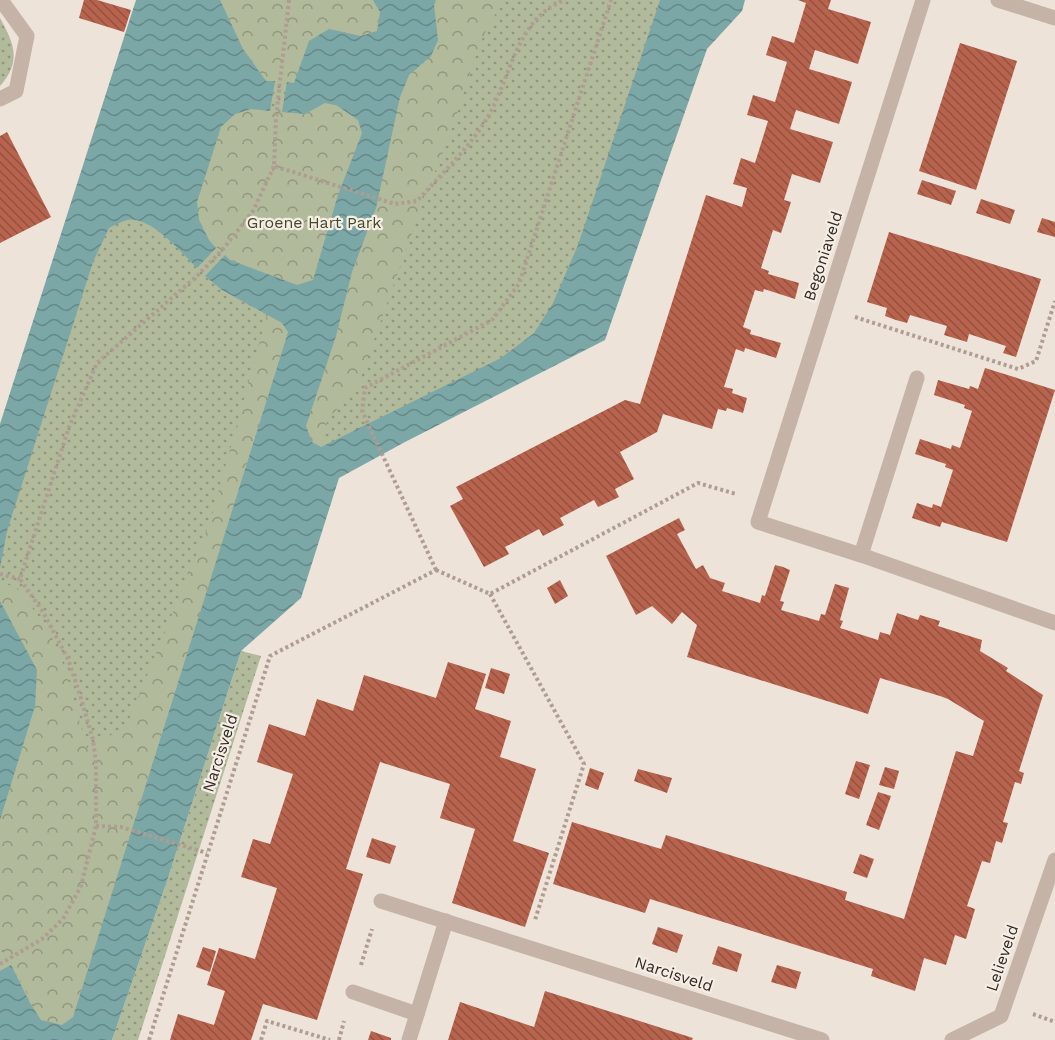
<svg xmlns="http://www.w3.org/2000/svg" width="1055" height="1040" font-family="'Work Sans',sans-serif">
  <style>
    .grass { fill: url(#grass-dots) }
    .forest { fill: url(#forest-crowns) }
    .water { fill: url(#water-waves) }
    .building { fill: url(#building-back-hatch) }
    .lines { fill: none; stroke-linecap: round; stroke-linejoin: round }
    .path { stroke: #af9d91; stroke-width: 4; stroke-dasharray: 3 3; stroke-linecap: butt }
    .lane { stroke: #c4b3a6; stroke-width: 15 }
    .street { stroke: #c4b3a6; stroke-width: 15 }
    .labels { text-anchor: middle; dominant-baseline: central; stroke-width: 4.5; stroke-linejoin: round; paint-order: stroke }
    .park-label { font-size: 16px; fill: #424c2d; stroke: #f6ede4 }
    .street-label { font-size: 16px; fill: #312926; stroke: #f6ede4 }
  </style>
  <defs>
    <pattern id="grass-dots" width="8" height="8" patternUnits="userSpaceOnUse" patternTransform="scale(1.5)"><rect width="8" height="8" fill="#b1ba9b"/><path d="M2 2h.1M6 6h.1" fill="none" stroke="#91977e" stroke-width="1.8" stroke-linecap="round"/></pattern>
    <pattern id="forest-crowns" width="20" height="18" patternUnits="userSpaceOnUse" patternTransform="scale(1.5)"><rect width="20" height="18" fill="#b1ba9b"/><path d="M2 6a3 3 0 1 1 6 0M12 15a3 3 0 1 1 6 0" fill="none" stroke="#91977e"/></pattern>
    <pattern id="water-waves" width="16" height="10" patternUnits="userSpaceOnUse" patternTransform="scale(1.5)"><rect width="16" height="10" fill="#7ba7a7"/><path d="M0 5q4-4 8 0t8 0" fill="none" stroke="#658888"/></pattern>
    <pattern id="building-back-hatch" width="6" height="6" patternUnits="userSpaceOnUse" patternTransform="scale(1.5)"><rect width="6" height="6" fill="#b7634d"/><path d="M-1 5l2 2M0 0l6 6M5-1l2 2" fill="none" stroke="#955240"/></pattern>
  </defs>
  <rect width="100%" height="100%" fill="#ede3d9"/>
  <g class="grass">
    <path d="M 150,0 L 696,0 L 589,332 L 270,495 L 88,1040 L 0,1040 L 0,481 Z"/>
    <path d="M 0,18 C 14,44 22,61 0,86 Z"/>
    <path d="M 241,651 L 261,656 L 138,1040 L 112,1040 L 167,881 Z"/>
  </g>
  <g class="forest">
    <path d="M 220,0 L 373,0 L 380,12 L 377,31 L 361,36 L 329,29 L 309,41 L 294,83 L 266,81 L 243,49 Z"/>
    <path d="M 436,0 L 503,0 L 479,44 L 455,120 L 420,210 L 360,380 L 344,403 L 328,418 L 321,447 L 312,442 L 306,426 L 336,336 L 352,272 L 376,208 L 400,97 L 409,75 L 431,56 L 438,40 L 434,5 Z"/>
    <path d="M 324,103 L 336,105 L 358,120 L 362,133 L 313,280 L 297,285 L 230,260 L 209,240 L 199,220 L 197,202 L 221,127 L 235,114 L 251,109 L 305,114 Z"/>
    <path d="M 267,315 L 282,323 L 288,332 L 286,339 L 73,1017 L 62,1025 L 41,1020 L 12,965 L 0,971 L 0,956 L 5,953 L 0,942 L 0,820 L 35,706 L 37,670 L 0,601 L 0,583 L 17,587 L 44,624 L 64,666 L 87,748 L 126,727 L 210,522 Z"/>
  </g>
  <g class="water">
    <path d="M 136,0 L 220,0 L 243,49 L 266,81 L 275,81 L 270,111 L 251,109 L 235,114 L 221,127 L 197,202 L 199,220 L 209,240 L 216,248 L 197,268 C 182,253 150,215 127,220 C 121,222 114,225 109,228 L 93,262 L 7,531 L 0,568 L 0,424 Z"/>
    <path d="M 373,0 L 436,0 L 434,5 L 438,40 L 431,56 L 409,75 L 400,97 L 376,208 L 352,272 L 336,336 L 306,426 L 312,442 L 321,447 L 501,358 L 534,333 L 553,303 L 578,245 L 660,0 L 745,0 L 742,11 L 707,49 L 605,340 L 405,442 L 339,478 L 301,598 L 241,651 L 167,881 L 112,1040 L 0,1040 L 0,971 L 11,965 L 30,1003 L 41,1020 L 62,1025 L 73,1017 L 286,339 L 288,332 L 282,323 L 222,290 L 205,276 L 225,255 L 230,260 L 297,285 L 313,280 L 338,195 L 362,133 L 358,120 L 336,105 L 325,103 L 305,114 L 282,112 L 287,82 L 294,83 L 309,41 L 329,29 L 361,36 L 377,31 L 380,12 Z"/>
    <path d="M 0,601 L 37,670 L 35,706 L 0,820 Z"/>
  </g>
  <g class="building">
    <path d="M 84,0 L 97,0 L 131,10 L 124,32 L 79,18 Z"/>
    <path d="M 798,0 L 831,0 L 828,9 L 871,22 L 858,64 L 815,50 L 809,69 L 852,82 L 839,124 L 796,110 L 790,129 L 833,142 L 820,183 L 792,174 L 784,200 L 791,202 L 781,233 L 773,230 L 761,268 L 769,271 L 768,274 L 799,283 L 795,299 L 764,289 L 763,292 L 755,290 L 743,327 L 751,330 L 750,334 L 781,343 L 776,358 L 745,348 L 744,352 L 736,349 L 724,387 L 733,389 L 732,393 L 747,398 L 743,413 L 727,408 L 726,411 L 718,409 L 712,429 L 663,414 L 657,432 L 620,452 L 634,479 L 615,489 L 619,497 L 598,507 L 594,500 L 560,518 L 564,525 L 543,536 L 539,529 L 505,547 L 509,554 L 484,567 L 450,506 L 463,499 L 456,487 L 625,400 L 640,404 L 706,195 L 742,207 L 747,188 L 733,184 L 741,158 L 755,163 L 768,121 L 747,115 L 753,95 L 775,102 L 787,62 L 766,55 L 772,36 L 794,43 L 806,3 Z"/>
    <path d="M 960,43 L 1017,61 L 976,190 L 919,171 Z"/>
    <path d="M 7,132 L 51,217 L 0,243 L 0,136 Z"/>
    <path d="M 922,180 L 956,191 L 951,205 L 917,194 Z"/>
    <path d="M 981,199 L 1015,210 L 1010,224 L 976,213 Z"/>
    <path d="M 1042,218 L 1055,222 L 1055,237 L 1037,232 Z"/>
    <path d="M 889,232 L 1041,279 L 1016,357 L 1003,353 L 1006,346 L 969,334 L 967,342 L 944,335 L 947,326 L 910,315 L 907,323 L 896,320 L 885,316 L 887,308 L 867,302 Z"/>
    <path d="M 985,368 L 1055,390 L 1007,542 L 942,522 L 940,527 L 912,518 L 917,503 L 932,508 L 933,504 L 941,507 L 953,470 L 945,467 L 946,464 L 915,454 L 920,439 L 951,449 L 952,445 L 960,448 L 972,411 L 964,408 L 965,405 L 934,395 L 938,380 L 969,389 L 970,386 L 978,389 Z"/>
    <path d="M 679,518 L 685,530 L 677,534 L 696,569 L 703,565 L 710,578 L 725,583 L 722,591 L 760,603 L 762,595 L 765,596 L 775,565 L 783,567 L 790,570 L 780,601 L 784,602 L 781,610 L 819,621 L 821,614 L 825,615 L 835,584 L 849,588 L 840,620 L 843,621 L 840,628 L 878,640 L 880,632 L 890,635 L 897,613 L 918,620 L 920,615 L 940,621 L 938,626 L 982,640 L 980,651 L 1008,668 L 1006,671 L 1043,695 L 1019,771 L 1024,773 L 1021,784 L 1015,782 L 1003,822 L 1008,823 L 1002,843 L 996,841 L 990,863 L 982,861 L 967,906 L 975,909 L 966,939 L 955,935 L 946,965 L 924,958 L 915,991 L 871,976 L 873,969 L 650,899 L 645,913 L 553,884 L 572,822 L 661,849 L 666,835 L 847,892 L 845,900 L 904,919 L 956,751 L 973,756 L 984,721 L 948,699 L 940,696 L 880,678 L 868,714 L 687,657 L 697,625 L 682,612 L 672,624 L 652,606 L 636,615 L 606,556 Z"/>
    <path d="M 560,580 L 568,596 L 555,604 L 547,588 Z"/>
    <path d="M 448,662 L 486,674 L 475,709 L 511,721 L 500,757 L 536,769 L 513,841 L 549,853 L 525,927 L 452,903 L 475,829 L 440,818 L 450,784 L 380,762 L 346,869 L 363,874 L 317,1020 L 263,1004 L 251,1040 L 170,1040 L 178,1014 L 214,1025 L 225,991 L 207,985 L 219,948 L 255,959 L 277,888 L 241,877 L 253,839 L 270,844 L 293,774 L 257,762 L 269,724 L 305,736 L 317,699 L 353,711 L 364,675 L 436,698 Z"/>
    <path d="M 491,668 L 510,674 L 504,694 L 485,688 Z"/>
    <path d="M 856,761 L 870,765 L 859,799 L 845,794 Z"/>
    <path d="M 885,767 L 899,771 L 894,789 L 879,785 Z"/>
    <path d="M 590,768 L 604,773 L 598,790 L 585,785 Z"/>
    <path d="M 638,769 L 672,778 L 667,793 L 634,781 Z"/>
    <path d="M 878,792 L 891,796 L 879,830 L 866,825 Z"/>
    <path d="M 372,838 L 396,846 L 390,864 L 366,857 Z"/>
    <path d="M 860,854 L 874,859 L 867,878 L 853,873 Z"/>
    <path d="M 658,927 L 683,935 L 677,953 L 652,944 Z"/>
    <path d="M 718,946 L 742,954 L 737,972 L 712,964 Z"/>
    <path d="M 203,947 L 216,951 L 210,972 L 196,967 Z"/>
    <path d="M 777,965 L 801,972 L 796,989 L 771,982 Z"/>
    <path d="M 545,991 L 693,1038 L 692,1040 L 448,1040 L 460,1002 L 534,1027 Z"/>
    <path d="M 371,1031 L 391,1038 L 391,1040 L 368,1040 Z"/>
  </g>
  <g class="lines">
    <g class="path">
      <path d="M 289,0 L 276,118 L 274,166 L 395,204 L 417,201 C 440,176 468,149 486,120 C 511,80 515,18 565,0"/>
      <path d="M 855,317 L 1018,369 L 1036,361 L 1055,301"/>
      <path d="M 436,570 L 362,411 L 365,388 L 492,320 L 519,284 L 611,0"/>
      <path d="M 436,570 L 490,594 L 698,483 L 736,494"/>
      <path d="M 0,574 L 20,579"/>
      <path d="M 490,594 L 584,764 L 535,920"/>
      <path d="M 96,826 L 121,827 L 207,853"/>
      <path d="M 0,964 L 42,939 L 63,919 L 81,886 L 96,826 L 96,763 L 93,740 L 80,695 L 68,659 L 43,612 L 20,579 L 69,427 L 97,363 L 197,276 L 224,248 L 253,211 L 274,166"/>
      <path d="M 361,965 L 372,929"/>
      <path d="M 1033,1014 L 1055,1022"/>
      <path d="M 149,1040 L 270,656 L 436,570"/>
      <path d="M 261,1040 L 267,1021 L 330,1040"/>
      <path d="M 339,1040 L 344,1021"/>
    </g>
    <path class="lane" d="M 353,992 L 417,1014"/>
    <g class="street">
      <path d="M 923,0 L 758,522 L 861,555 L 1055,623"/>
      <path d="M 998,0 L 1055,18"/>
      <path d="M 0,99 L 16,91 L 27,36 L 1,0"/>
      <path d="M 861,555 L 917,378"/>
      <path d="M 381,901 L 822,1040"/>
      <path d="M 409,1040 L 446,921"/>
      <path d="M 952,1040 L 1001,1016 L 1055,860"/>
    </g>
  </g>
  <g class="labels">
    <g class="park-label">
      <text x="314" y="222">Groene Hart Park</text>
    </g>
    <g class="street-label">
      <text transform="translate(823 256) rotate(-72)">Begoniaveld</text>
      <text transform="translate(220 753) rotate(-72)">Narcisveld</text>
      <text transform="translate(1002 958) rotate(-71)">Lelieveld</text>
      <text transform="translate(674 974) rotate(18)">Narcisveld</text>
    </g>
  </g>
</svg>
